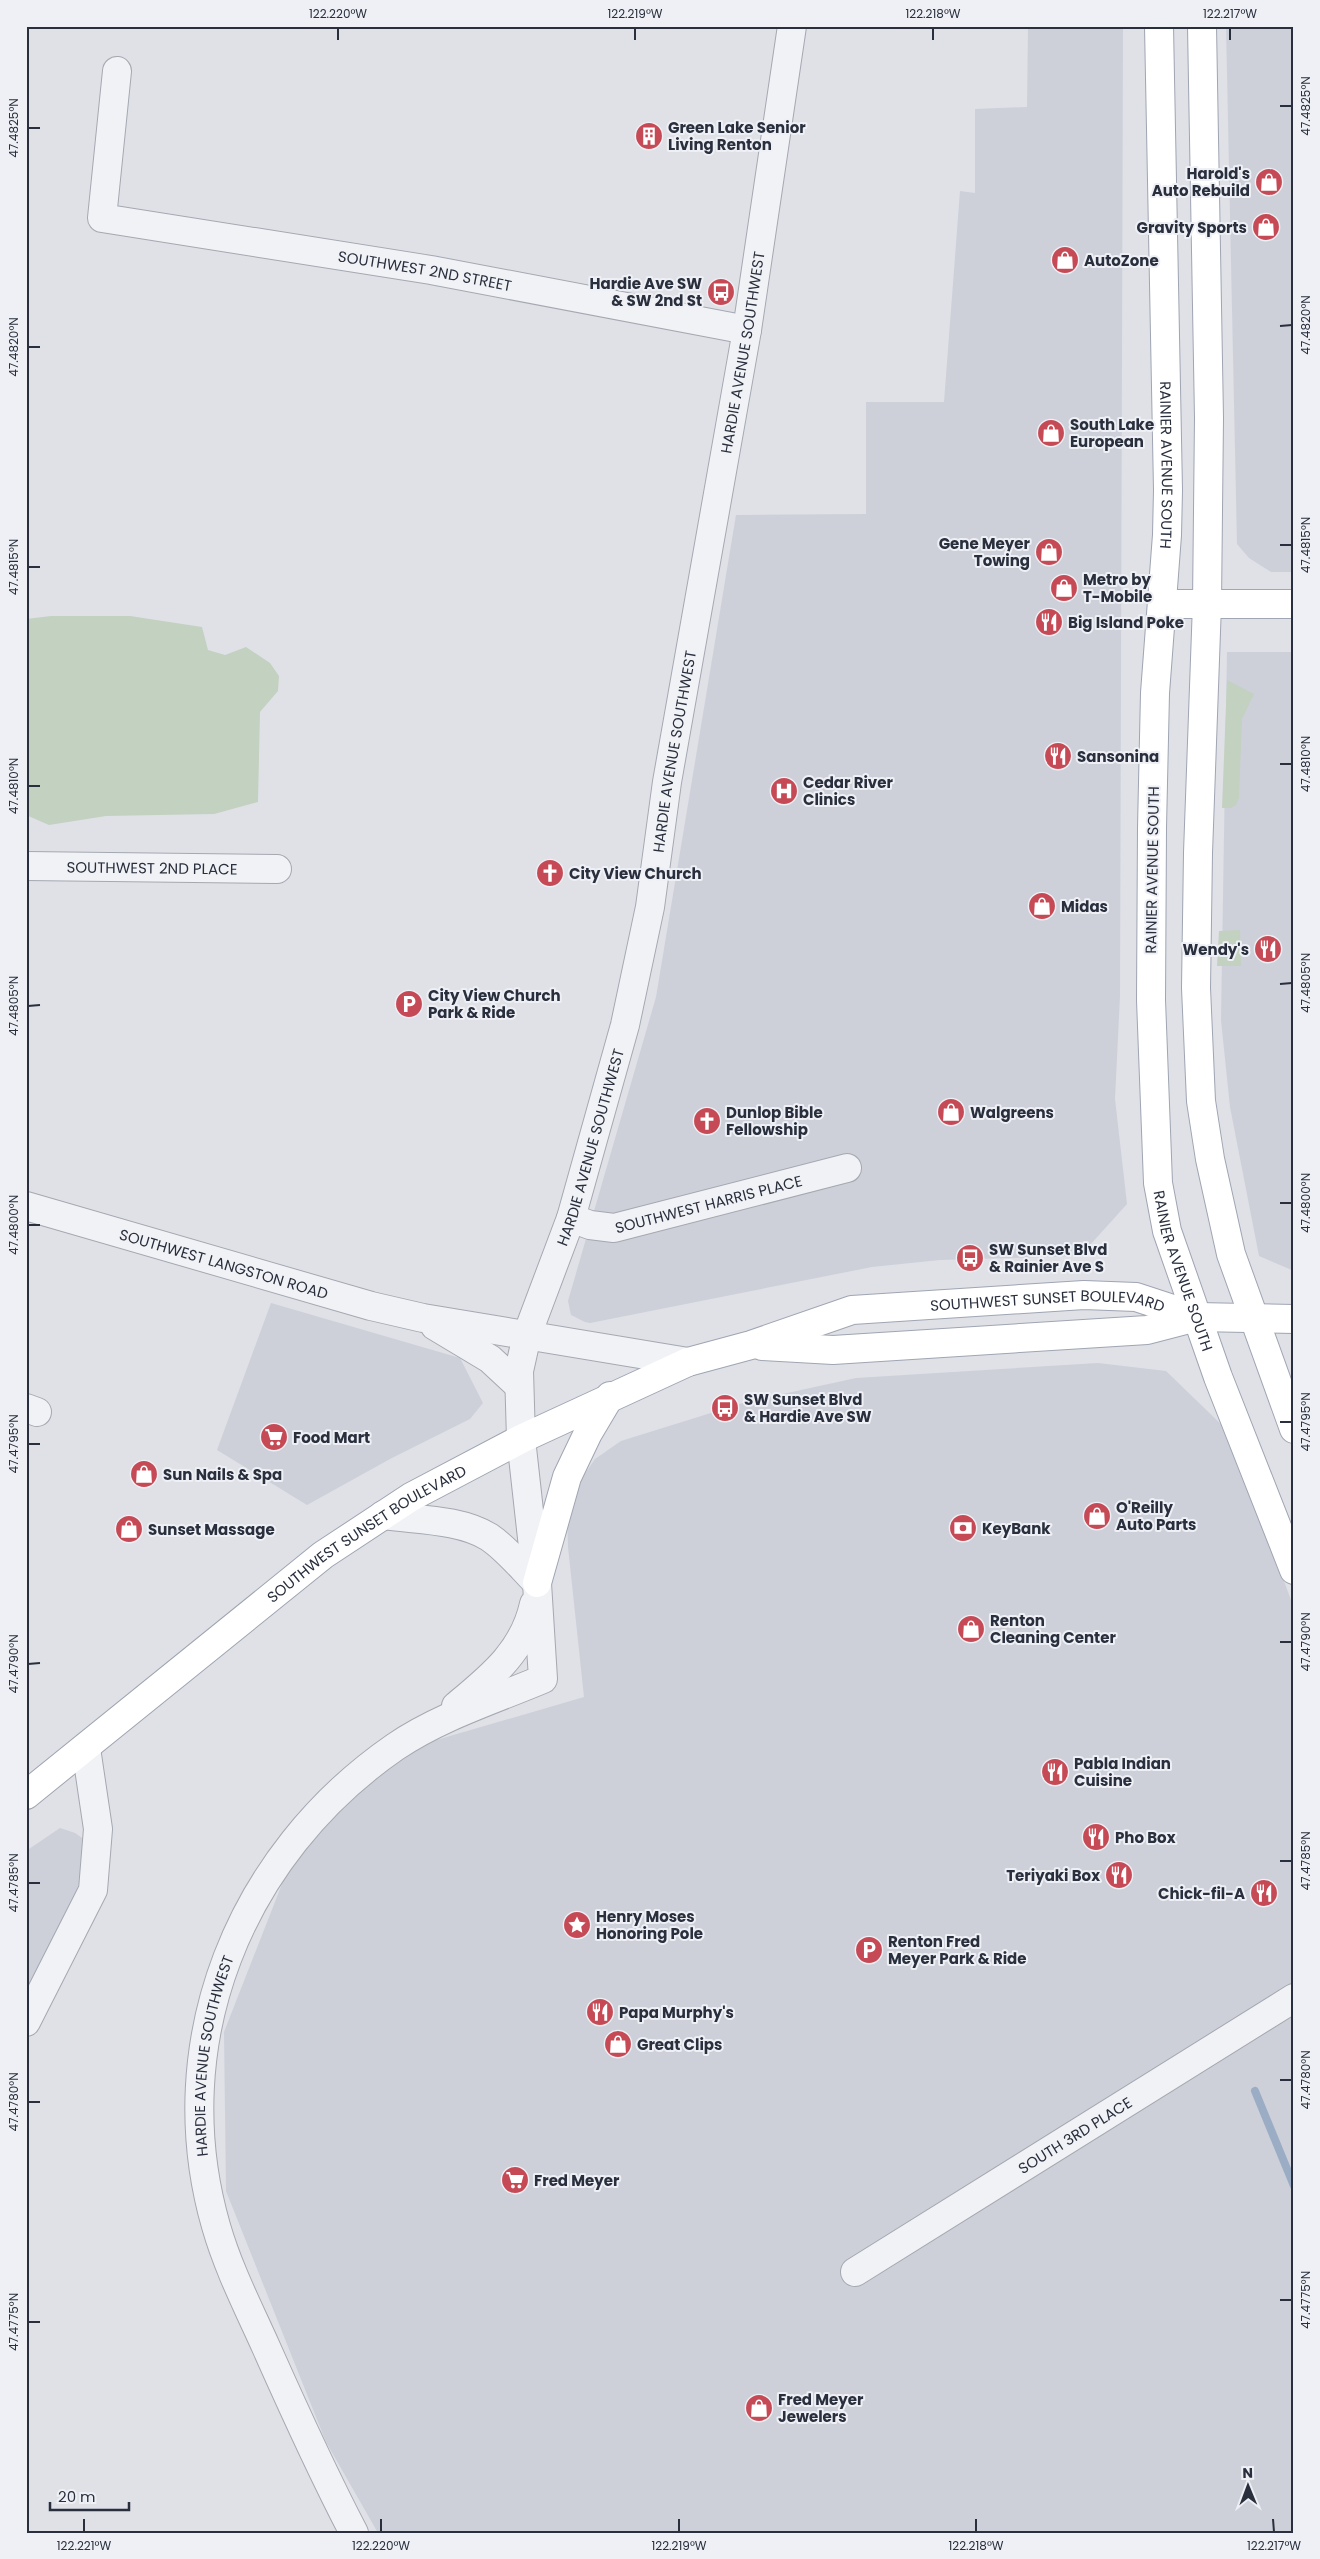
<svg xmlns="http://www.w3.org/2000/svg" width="1320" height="2559" font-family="Poppins,sans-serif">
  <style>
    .built { fill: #cdd0d9 }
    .green { fill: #c3d1c0 }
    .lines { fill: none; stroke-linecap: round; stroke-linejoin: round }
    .stream { stroke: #9badc5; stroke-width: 8 }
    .minor-casing { stroke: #a5a8b1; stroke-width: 30 }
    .major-casing { stroke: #9fa5b2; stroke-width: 30 }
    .minor { stroke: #f1f2f6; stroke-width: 28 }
    .major { stroke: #fff; stroke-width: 28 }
    .ticks { fill: none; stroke: #292f3d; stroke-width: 2 }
    .labels { text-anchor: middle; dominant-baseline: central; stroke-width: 4; stroke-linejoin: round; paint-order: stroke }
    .poi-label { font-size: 15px; font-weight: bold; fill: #292f3d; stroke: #eef0f5; text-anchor: start }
    .street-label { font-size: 15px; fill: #292f3d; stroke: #eef0f5 }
    .neatline { fill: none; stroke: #292f3d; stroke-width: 2 }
    .ticks-label { font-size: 12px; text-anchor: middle; fill: #292f3d }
  </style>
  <rect width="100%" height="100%" fill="#dfe1e7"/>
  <g class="built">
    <path d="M 1028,26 L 1123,26 L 1120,996 L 1115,1099 L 1127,1204 L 1080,1256 L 940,1260 L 872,1267 L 590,1323 L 585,1322 L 571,1315 L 568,1301 L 656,997 L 736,515 L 866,514 L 866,402 L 944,402 L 960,191 L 975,193 L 975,109 L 1027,107 Z"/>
    <path d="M 1226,26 L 1294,26 L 1294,572 L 1271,572 L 1249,558 L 1237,544 Z"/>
    <path d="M 1227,652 L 1294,652 L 1294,1271 L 1259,1256 L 1230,1107 L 1221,1020 Z"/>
    <path d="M 271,1303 L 460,1358 L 483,1403 L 470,1419 L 390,1459 L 307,1505 L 217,1450 Z"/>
    <path d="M 1098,1363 L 1166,1371 L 1228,1431 L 1294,1608 L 1294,2533 L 378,2533 L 326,2442 L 226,2191 L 224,2032 L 291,1861 L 402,1750 L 584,1697 L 568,1547 L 567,1515 L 577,1485 L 595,1459 L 621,1441 L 746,1402 L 856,1378 Z"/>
    <path d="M 60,1828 L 75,1833 L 85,1840 L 84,1867 L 70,1913 L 26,1997 L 26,1851 Z"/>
  </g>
  <g class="green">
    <path d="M 51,616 L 130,616 L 202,627 L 208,650 L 225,655 L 246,647 L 270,663 L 279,676 L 278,691 L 260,712 L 258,802 L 214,814 L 106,816 L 49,825 L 26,815 L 26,619 Z"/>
    <path d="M 1227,680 L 1254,694 L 1242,719 L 1239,798 L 1236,805 L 1231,808 L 1222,808 Z"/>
    <path d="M 1240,930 L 1241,966 L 1217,966 L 1219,931 Z"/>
  </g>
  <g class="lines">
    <path class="stream" d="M 1255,2091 L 1294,2186"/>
    <g class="minor-casing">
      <g id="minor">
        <path id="s1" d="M 117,71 L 102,218 L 431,270 L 747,330"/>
        <path id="s2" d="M 26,866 L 277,869"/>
        <path id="s3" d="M 26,1206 L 371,1306 L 423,1318 L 688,1362"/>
        <path id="s4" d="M 571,1218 L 590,1225 L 614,1228 L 847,1168"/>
        <path d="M 435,1326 L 490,1359 L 518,1385"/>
        <path d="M 26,1408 L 37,1412"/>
        <path d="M 383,1515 C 416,1520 460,1519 489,1537 C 507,1549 522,1568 537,1583"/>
        <path d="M 456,1706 C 491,1677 524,1651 534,1604"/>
        <path d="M 26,2022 L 93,1890 L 98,1829 L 86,1748"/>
        <path id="s5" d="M 855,2272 L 1294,1998"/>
        <path id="s6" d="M 354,2533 C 322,2472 294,2410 266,2347 C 248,2307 228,2268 216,2226 C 163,2042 240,1854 395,1747 C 439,1717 493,1700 543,1679 L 537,1583 L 521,1439 L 519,1371 L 527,1335 L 571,1218 L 625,1025 L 650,907 L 667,782 L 747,330 L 792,26"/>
      </g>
    </g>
    <g class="major-casing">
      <g id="major">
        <path id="s7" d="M 1159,26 L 1168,490 L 1167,535 L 1155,693 L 1152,828 L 1151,1000 L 1158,1183 L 1167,1231 L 1218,1377 L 1294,1570"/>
        <path d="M 1202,26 L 1209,418 L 1207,604 L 1198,853 L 1196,988 L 1201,1101 L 1210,1159 L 1231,1254 L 1294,1429"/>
        <path d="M 1162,604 L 1294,604"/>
        <path d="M 762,1346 L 833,1350 L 1147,1330 L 1197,1317 L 1294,1319"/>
        <path d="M 537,1583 L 567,1477 L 588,1433 L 610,1396"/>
        <path id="s8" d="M 26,1795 L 323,1555 L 411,1497 L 521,1439 L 688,1362 L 751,1345 L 852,1310 L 1084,1295 L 1136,1297 L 1197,1317"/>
      </g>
    </g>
    <use href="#minor" class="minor"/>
    <use href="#major" class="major"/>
  </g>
  <path class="ticks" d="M 338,28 L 338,40M 635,28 L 635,40M 933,28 L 933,40M 1230,28 L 1230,40M 1280,106 L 1292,106M 28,128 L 40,128M 1280,326 L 1292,325M 28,347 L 40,347M 1280,545 L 1292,545M 28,567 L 40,567M 1280,764 L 1292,764M 28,786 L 40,786M 1280,984 L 1292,983M 28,1006 L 40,1005M 1280,1203 L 1292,1203M 28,1225 L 40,1225M 1280,1422 L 1292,1422M 28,1444 L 40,1444M 1280,1642 L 1292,1642M 28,1664 L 40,1663M 1280,1861 L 1292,1861M 28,1883 L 40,1883M 1280,2080 L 1292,2080M 28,2102 L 40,2102M 1280,2300 L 1292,2300M 28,2322 L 40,2322M 84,2519 L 84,2532M 381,2519 L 381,2532M 679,2519 L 679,2532M 976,2519 L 976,2532M 1273,2519 L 1274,2532"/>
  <defs>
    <g id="building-disc" transform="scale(1.4375)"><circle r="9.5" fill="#c64a55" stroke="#eef0f5"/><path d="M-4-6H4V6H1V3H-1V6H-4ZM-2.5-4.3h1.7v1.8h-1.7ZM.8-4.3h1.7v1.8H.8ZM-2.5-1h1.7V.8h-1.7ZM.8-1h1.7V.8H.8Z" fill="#fff"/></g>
    <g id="shop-disc" transform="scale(1.4375)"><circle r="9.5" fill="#c64a55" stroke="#eef0f5"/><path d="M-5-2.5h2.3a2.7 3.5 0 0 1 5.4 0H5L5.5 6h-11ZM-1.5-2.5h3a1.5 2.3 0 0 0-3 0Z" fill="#fff"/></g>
    <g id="bus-disc" transform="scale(1.4375)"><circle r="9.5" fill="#c64a55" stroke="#eef0f5"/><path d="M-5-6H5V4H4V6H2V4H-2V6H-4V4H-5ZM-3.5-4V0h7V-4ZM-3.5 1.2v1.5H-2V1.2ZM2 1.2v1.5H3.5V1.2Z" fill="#fff"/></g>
    <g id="restaurant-disc" transform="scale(1.4375)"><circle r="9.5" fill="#c64a55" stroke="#eef0f5"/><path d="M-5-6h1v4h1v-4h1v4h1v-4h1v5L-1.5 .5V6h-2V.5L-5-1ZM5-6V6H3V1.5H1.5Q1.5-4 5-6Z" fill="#fff"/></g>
    <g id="hospital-disc" transform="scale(1.4375)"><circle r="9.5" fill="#c64a55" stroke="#eef0f5"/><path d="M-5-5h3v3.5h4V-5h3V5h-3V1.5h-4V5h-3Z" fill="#fff"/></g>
    <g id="church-disc" transform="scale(1.4375)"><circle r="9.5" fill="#c64a55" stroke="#eef0f5"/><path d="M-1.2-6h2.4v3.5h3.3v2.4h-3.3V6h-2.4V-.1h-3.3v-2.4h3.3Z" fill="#fff"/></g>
    <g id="parking-disc" transform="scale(1.4375)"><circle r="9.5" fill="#c64a55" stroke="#eef0f5"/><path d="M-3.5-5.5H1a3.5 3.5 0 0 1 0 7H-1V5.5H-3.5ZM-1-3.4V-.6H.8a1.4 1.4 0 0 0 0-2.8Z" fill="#fff"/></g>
    <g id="supermarket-disc" transform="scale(1.4375)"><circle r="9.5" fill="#c64a55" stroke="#eef0f5"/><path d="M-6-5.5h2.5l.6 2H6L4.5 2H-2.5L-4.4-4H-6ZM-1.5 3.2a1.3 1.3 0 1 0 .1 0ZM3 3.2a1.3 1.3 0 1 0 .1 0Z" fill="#fff"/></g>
    <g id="bank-disc" transform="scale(1.4375)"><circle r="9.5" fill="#c64a55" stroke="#eef0f5"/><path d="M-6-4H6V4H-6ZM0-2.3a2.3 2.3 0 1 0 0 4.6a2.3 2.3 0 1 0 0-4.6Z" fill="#fff"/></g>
    <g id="sight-disc" transform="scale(1.4375)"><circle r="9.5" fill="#c64a55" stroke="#eef0f5"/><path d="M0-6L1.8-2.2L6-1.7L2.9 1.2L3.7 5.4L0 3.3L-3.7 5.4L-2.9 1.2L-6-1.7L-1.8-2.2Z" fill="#fff"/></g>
  </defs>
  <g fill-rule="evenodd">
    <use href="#building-disc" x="649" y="136"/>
    <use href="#shop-disc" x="1269" y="182"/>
    <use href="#shop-disc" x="1266" y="227"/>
    <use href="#shop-disc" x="1065" y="260"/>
    <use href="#bus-disc" x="721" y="292"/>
    <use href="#shop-disc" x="1051" y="433"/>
    <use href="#shop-disc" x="1049" y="552"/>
    <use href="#shop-disc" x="1064" y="588"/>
    <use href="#restaurant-disc" x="1049" y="622"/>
    <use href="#restaurant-disc" x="1058" y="756"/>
    <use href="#hospital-disc" x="784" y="791"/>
    <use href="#church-disc" x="550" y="873"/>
    <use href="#shop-disc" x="1042" y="906"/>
    <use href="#restaurant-disc" x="1268" y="949"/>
    <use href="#parking-disc" x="409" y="1004"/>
    <use href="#shop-disc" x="951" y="1112"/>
    <use href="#church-disc" x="707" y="1121"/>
    <use href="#bus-disc" x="970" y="1258"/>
    <use href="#bus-disc" x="725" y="1408"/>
    <use href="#supermarket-disc" x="274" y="1437"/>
    <use href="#shop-disc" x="144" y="1474"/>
    <use href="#shop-disc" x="1097" y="1516"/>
    <use href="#bank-disc" x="963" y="1528"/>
    <use href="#shop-disc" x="129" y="1529"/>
    <use href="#shop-disc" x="971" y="1629"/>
    <use href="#restaurant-disc" x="1055" y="1772"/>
    <use href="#restaurant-disc" x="1096" y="1837"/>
    <use href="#restaurant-disc" x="1119" y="1875"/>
    <use href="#restaurant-disc" x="1264" y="1893"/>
    <use href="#sight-disc" x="577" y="1925"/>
    <use href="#parking-disc" x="869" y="1950"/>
    <use href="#restaurant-disc" x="600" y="2012"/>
    <use href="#shop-disc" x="618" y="2044"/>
    <use href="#supermarket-disc" x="515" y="2180"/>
    <use href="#shop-disc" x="759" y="2408"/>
  </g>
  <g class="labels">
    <g class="poi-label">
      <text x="668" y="127">Green Lake Senior<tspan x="668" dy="17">Living Renton</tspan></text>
      <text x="1250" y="173" text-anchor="end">Harold's<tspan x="1250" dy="17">Auto Rebuild</tspan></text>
      <text x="1247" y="227" text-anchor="end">Gravity Sports</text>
      <text x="1084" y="260">AutoZone</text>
      <text x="702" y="283" text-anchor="end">Hardie Ave SW<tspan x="702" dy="17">&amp; SW 2nd St</tspan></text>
      <text x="1070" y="424">South Lake<tspan x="1070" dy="17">European</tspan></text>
      <text x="1030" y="543" text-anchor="end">Gene Meyer<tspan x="1030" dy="17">Towing</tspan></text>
      <text x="1083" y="579">Metro by<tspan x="1083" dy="17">T-Mobile</tspan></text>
      <text x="1068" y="622">Big Island Poke</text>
      <text x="1077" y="756">Sansonina</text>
      <text x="803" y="782">Cedar River<tspan x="803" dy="17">Clinics</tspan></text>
      <text x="569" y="873">City View Church</text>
      <text x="1061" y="906">Midas</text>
      <text x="1249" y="949" text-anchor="end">Wendy's</text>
      <text x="428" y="995">City View Church<tspan x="428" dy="17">Park &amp; Ride</tspan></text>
      <text x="726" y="1112">Dunlop Bible<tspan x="726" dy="17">Fellowship</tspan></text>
      <text x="970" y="1112">Walgreens</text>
      <text x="989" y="1249">SW Sunset Blvd<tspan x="989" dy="17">&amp; Rainier Ave S</tspan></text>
      <text x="744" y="1399">SW Sunset Blvd<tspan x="744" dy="17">&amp; Hardie Ave SW</tspan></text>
      <text x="293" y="1437">Food Mart</text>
      <text x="163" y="1474">Sun Nails &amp; Spa</text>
      <text x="1116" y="1507">O'Reilly<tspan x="1116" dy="17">Auto Parts</tspan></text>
      <text x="982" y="1528">KeyBank</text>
      <text x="148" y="1529">Sunset Massage</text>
      <text x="990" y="1620">Renton<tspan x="990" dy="17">Cleaning Center</tspan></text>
      <text x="1074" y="1763">Pabla Indian<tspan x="1074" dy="17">Cuisine</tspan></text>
      <text x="1115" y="1837">Pho Box</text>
      <text x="1100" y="1875" text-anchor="end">Teriyaki Box</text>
      <text x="1245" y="1893" text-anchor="end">Chick-fil-A</text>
      <text x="596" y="1916">Henry Moses<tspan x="596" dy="17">Honoring Pole</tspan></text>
      <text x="888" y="1941">Renton Fred<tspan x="888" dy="17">Meyer Park &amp; Ride</tspan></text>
      <text x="619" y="2012">Papa Murphy's</text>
      <text x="637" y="2044">Great Clips</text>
      <text x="534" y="2180">Fred Meyer</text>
      <text x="778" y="2399">Fred Meyer<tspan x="778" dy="17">Jewelers</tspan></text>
    </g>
    <g class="street-label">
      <text stroke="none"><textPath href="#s1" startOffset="475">SOUTHWEST 2ND STREET</textPath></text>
      <text stroke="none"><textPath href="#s6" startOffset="2401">HARDIE AVENUE SOUTHWEST</textPath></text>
      <text stroke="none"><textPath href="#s7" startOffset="439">RAINIER AVENUE SOUTH</textPath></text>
      <text stroke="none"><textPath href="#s6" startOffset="1996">HARDIE AVENUE SOUTHWEST</textPath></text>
      <text stroke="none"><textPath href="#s2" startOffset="126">SOUTHWEST 2ND PLACE</textPath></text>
      <text transform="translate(1152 870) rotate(-89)">RAINIER AVENUE SOUTH</text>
      <text stroke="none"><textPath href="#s6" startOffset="1591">HARDIE AVENUE SOUTHWEST</textPath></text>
      <text stroke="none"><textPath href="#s4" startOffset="142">SOUTHWEST HARRIS PLACE</textPath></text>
      <text stroke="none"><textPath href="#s3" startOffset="206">SOUTHWEST LANGSTON ROAD</textPath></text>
      <text stroke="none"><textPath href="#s7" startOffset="1249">RAINIER AVENUE SOUTH</textPath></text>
      <text stroke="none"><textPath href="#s8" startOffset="1164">SOUTHWEST SUNSET BOULEVARD</textPath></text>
      <text stroke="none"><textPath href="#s8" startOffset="430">SOUTHWEST SUNSET BOULEVARD</textPath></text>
      <text stroke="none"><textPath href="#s6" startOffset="510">HARDIE AVENUE SOUTHWEST</textPath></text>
      <text stroke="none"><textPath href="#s5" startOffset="259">SOUTH 3RD PLACE</textPath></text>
    </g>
  </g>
  <rect width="1320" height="2559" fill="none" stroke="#eef0f5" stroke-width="55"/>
  <g transform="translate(1248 2486) rotate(359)" stroke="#eef0f5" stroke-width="4" paint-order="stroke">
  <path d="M0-4L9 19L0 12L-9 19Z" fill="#292f3d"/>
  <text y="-8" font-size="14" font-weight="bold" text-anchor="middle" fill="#292f3d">N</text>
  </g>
  <path d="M50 2502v8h79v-8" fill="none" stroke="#292f3d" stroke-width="2.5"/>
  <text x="58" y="2502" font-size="15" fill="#292f3d" stroke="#eef0f5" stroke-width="4" paint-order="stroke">20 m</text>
  <rect x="28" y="28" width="1264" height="2504" class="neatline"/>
  <g class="ticks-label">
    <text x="338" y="18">122.220°W</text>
    <text x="635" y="18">122.219°W</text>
    <text x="933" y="18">122.218°W</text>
    <text x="1230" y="18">122.217°W</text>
    <text transform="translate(1306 106) rotate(-90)" y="4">47.4825°N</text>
    <text transform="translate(14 128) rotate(-90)" y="4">47.4825°N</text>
    <text transform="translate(1306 325) rotate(-90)" y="4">47.4820°N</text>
    <text transform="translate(14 347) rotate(-90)" y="4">47.4820°N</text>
    <text transform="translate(1306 545) rotate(-90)" y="4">47.4815°N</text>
    <text transform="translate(14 567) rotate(-90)" y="4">47.4815°N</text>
    <text transform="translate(1306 764) rotate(-90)" y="4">47.4810°N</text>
    <text transform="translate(14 786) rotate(-90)" y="4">47.4810°N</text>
    <text transform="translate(1306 983) rotate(-90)" y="4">47.4805°N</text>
    <text transform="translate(14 1006) rotate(-90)" y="4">47.4805°N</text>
    <text transform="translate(1306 1203) rotate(-90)" y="4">47.4800°N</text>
    <text transform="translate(14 1225) rotate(-90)" y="4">47.4800°N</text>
    <text transform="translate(1306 1422) rotate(-90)" y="4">47.4795°N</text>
    <text transform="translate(14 1444) rotate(-90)" y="4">47.4795°N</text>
    <text transform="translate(1306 1642) rotate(-90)" y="4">47.4790°N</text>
    <text transform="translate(14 1664) rotate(-90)" y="4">47.4790°N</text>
    <text transform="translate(1306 1861) rotate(-90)" y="4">47.4785°N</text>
    <text transform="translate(14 1883) rotate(-90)" y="4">47.4785°N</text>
    <text transform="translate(1306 2080) rotate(-90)" y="4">47.4780°N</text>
    <text transform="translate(14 2102) rotate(-90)" y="4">47.4780°N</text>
    <text transform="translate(1306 2300) rotate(-90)" y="4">47.4775°N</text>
    <text transform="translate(14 2322) rotate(-90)" y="4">47.4775°N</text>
    <text x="84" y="2550">122.221°W</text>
    <text x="381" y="2550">122.220°W</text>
    <text x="679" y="2550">122.219°W</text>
    <text x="976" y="2550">122.218°W</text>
    <text x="1274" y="2550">122.217°W</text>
  </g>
</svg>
